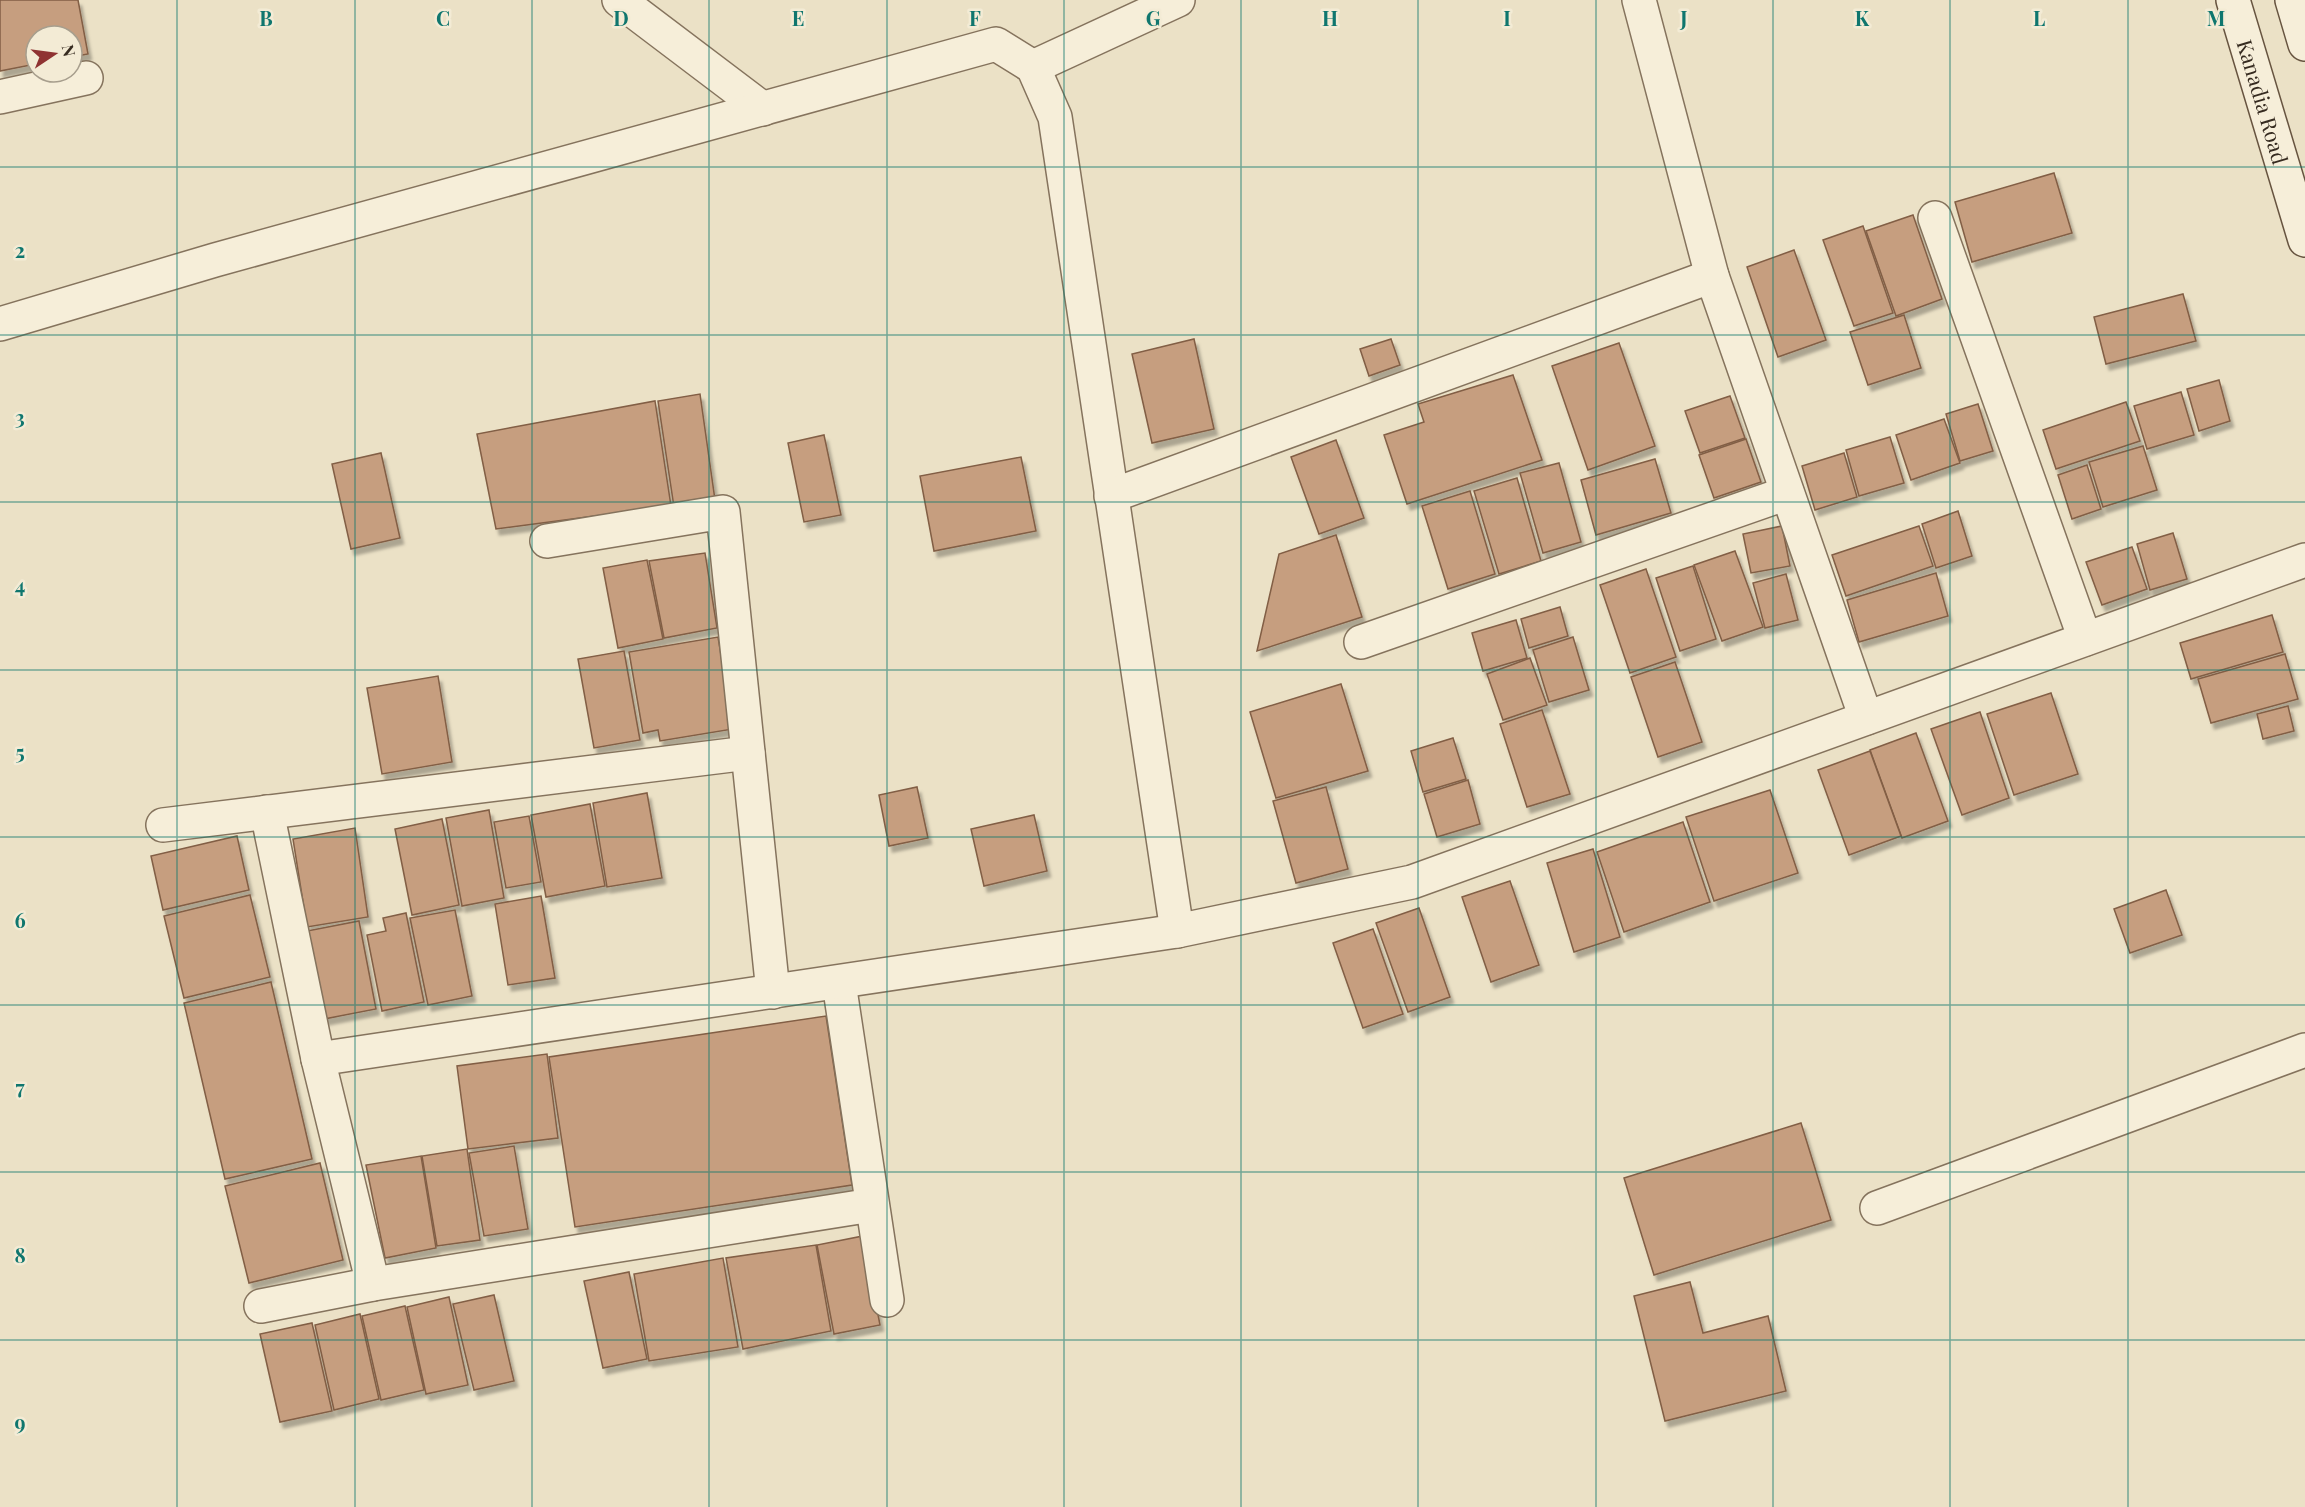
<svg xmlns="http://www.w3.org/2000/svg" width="2305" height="1507" font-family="'Playfair Display',serif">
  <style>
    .building { fill: #c69e7f; stroke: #825e45; stroke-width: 1.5; filter: url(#shadow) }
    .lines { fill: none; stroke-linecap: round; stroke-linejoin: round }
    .minor-casing { stroke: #85735d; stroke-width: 36 }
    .secondary-casing { stroke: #675440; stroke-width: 36 }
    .minor { stroke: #f6eed9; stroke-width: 33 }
    .secondary { stroke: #f6eed9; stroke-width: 33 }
    .grid { fill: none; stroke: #0f766e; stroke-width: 1.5; stroke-opacity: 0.55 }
    .labels { text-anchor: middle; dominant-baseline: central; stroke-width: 5; stroke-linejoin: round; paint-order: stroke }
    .street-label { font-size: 21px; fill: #362b20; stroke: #f3ebd5 }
    .grid-label { font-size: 20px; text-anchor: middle; font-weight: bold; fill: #0f766e; stroke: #f3ebd5; stroke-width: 5; stroke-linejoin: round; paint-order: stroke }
  </style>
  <defs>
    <filter id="shadow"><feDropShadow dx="3.5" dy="6" stdDeviation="1.5" flood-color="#0004"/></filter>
  </defs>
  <rect width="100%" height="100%" fill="#ebe1c6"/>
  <g class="building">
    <path d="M 0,0 L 78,0 L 88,54 L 72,57 L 72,36 L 36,36 L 36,64 L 0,71 Z"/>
    <path d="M 2054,173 L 2072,233 L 1972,262 L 1955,202 Z"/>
    <path d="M 1913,215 L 1942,299 L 1896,316 L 1866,231 Z"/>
    <path d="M 1863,226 L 1893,313 L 1854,326 L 1823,240 Z"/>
    <path d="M 1794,250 L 1826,340 L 1778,357 L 1747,267 Z"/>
    <path d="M 2183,294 L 2196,341 L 2106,364 L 2094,317 Z"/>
    <path d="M 1904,315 L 1921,368 L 1868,385 L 1850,332 Z"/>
    <path d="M 1194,339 L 1214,429 L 1152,443 L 1132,354 Z"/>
    <path d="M 1391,339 L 1400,365 L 1369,376 L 1360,349 Z"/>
    <path d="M 1619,343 L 1655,446 L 1588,470 L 1552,366 Z"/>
    <path d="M 1513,375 L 1542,460 L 1407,504 L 1384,435 L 1424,422 L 1418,404 Z"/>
    <path d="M 2219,380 L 2230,421 L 2199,431 L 2187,389 Z"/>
    <path d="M 2181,392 L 2194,435 L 2147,449 L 2134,406 Z"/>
    <path d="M 700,394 L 715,500 L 674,507 L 658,401 Z"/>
    <path d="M 1730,396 L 1745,438 L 1700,453 L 1685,411 Z"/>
    <path d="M 655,401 L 671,506 L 496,529 L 477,434 Z"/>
    <path d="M 2126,402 L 2140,441 L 2056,469 L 2043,430 Z"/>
    <path d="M 1978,404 L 1993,451 L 1960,461 L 1946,414 Z"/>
    <path d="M 1944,419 L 1960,463 L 1911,480 L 1896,435 Z"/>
    <path d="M 824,435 L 841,515 L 804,522 L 788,443 Z"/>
    <path d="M 1890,437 L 1904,483 L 1859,496 L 1846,450 Z"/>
    <path d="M 1746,439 L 1761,482 L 1714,498 L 1699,455 Z"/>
    <path d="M 1336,440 L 1364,518 L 1319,534 L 1291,457 Z"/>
    <path d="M 2143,446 L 2157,490 L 2103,507 L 2089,462 Z"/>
    <path d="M 381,453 L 400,538 L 351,549 L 332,464 Z"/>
    <path d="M 1844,453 L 1857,497 L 1815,510 L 1802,466 Z"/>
    <path d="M 1021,457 L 1036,531 L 934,551 L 920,476 Z"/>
    <path d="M 1655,459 L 1671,513 L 1596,535 L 1581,480 Z"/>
    <path d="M 1559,463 L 1581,542 L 1543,553 L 1520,473 Z"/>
    <path d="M 2087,465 L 2101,509 L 2072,519 L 2058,475 Z"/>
    <path d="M 1517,478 L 1541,561 L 1499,574 L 1474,491 Z"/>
    <path d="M 1470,491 L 1495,574 L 1448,589 L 1422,506 Z"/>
    <path d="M 1958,511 L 1972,556 L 1936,568 L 1922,524 Z"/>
    <path d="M 1782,526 L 1790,566 L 1751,573 L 1743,534 Z"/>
    <path d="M 1919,526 L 1933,566 L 1846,596 L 1832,555 Z"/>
    <path d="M 2173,533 L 2187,579 L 2150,590 L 2137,544 Z"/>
    <path d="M 1336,535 L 1362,617 L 1257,651 L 1279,554 Z"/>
    <path d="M 2132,547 L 2147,589 L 2102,605 L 2086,562 Z"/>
    <path d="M 1735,551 L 1763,627 L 1722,641 L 1694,565 Z"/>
    <path d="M 705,553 L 717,628 L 664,638 L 649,561 Z"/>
    <path d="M 647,560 L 663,639 L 618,648 L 603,568 Z"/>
    <path d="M 1693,566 L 1716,639 L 1680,651 L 1656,578 Z"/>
    <path d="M 1646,569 L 1676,657 L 1630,673 L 1600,585 Z"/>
    <path d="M 1936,573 L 1948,616 L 1859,642 L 1847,600 Z"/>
    <path d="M 1786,574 L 1798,620 L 1765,628 L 1753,583 Z"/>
    <path d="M 1560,607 L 1568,636 L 1529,648 L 1521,619 Z"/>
    <path d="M 2272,615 L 2283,652 L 2191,679 L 2180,643 Z"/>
    <path d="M 1516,620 L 1527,658 L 1483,671 L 1472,633 Z"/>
    <path d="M 718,637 L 733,729 L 660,741 L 658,730 L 643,733 L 629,652 Z"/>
    <path d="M 1573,637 L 1589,690 L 1549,702 L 1533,650 Z"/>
    <path d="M 624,651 L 640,740 L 594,748 L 578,659 Z"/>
    <path d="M 2285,654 L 2298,699 L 2211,723 L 2198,679 Z"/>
    <path d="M 1530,658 L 1547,705 L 1503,720 L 1487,674 Z"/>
    <path d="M 1675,662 L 1702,742 L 1658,757 L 1631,677 Z"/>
    <path d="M 438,676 L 452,762 L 382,774 L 367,688 Z"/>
    <path d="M 1341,684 L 1368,771 L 1276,798 L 1250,712 Z"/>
    <path d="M 2051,693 L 2078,774 L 2014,795 L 1987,714 Z"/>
    <path d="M 2288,706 L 2294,731 L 2263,739 L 2257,714 Z"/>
    <path d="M 1542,710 L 1570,794 L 1527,807 L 1500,724 Z"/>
    <path d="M 1980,712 L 2009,798 L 1962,815 L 1931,729 Z"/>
    <path d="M 1916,733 L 1948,821 L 1902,838 L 1870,750 Z"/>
    <path d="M 1453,738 L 1466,779 L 1423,792 L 1411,751 Z"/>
    <path d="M 1870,751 L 1901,836 L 1849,855 L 1818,770 Z"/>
    <path d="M 1468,780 L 1480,824 L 1437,837 L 1424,794 Z"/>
    <path d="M 917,787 L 928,838 L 889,846 L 879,795 Z"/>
    <path d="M 1326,787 L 1348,869 L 1296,883 L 1273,801 Z"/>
    <path d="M 1770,790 L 1798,873 L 1714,901 L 1686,817 Z"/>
    <path d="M 647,793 L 662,878 L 607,887 L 593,803 Z"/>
    <path d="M 590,804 L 605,886 L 546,897 L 531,815 Z"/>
    <path d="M 489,810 L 504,898 L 462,906 L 446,818 Z"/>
    <path d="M 1034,815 L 1047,871 L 984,886 L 971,829 Z"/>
    <path d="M 529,816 L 541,882 L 506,888 L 494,822 Z"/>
    <path d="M 442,819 L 459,905 L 412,915 L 395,829 Z"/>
    <path d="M 1683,822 L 1710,902 L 1624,932 L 1597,852 Z"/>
    <path d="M 355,828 L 368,917 L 307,927 L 293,839 Z"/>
    <path d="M 237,836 L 249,890 L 163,910 L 151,856 Z"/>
    <path d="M 1593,849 L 1620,937 L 1574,952 L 1547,863 Z"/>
    <path d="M 1510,881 L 1539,965 L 1491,982 L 1462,897 Z"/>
    <path d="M 2166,890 L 2182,935 L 2130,953 L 2114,909 Z"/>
    <path d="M 250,895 L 270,977 L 184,998 L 164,916 Z"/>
    <path d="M 541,896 L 555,978 L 508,985 L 495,904 Z"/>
    <path d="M 1419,908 L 1450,997 L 1408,1012 L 1376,923 Z"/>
    <path d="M 455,910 L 472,996 L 428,1005 L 410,918 Z"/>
    <path d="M 406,913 L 424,1002 L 382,1011 L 367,935 L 386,931 L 383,918 Z"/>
    <path d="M 359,921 L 376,1009 L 324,1019 L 307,931 Z"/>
    <path d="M 1373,929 L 1403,1014 L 1363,1028 L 1333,943 Z"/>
    <path d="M 271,982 L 312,1159 L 225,1179 L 184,1003 Z"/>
    <path d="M 826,1016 L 852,1185 L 575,1227 L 549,1057 Z"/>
    <path d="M 547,1054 L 558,1138 L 468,1149 L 457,1066 Z"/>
    <path d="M 1801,1123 L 1831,1220 L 1654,1275 L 1624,1178 Z"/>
    <path d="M 514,1146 L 528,1229 L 484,1236 L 469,1153 Z"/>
    <path d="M 467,1149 L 480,1240 L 437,1246 L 422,1156 Z"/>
    <path d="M 421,1156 L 436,1248 L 385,1258 L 366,1165 Z"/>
    <path d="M 320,1163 L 343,1260 L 249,1283 L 225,1186 Z"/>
    <path d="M 863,1236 L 880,1325 L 834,1334 L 817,1245 Z"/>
    <path d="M 816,1245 L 831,1331 L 743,1349 L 726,1258 Z"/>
    <path d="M 723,1258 L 738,1347 L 649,1361 L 634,1274 Z"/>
    <path d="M 629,1272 L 647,1359 L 603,1368 L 584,1281 Z"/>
    <path d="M 1690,1282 L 1703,1333 L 1768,1316 L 1786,1391 L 1665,1421 L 1634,1296 Z"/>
    <path d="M 494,1295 L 514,1381 L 474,1390 L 453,1304 Z"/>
    <path d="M 449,1297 L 468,1385 L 426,1394 L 407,1307 Z"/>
    <path d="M 405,1306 L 424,1390 L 381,1400 L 362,1316 Z"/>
    <path d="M 360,1314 L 379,1399 L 334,1410 L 315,1325 Z"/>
    <path d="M 312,1323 L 332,1411 L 280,1422 L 260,1334 Z"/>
  </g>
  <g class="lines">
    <g class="minor-casing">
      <g id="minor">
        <path d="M 619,0 L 763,109"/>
        <path d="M 1639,0 L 1712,276 L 1866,718"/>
        <path d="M 1033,67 L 1178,0"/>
        <path d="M 0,97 L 86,78"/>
        <path d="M 1935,218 L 2085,639"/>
        <path d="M 0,324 L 215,260 L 996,44 L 1033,67 L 1055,117 L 1177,931"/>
        <path d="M 1111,496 L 1712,276"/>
        <path d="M 547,541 L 723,512 L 773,992"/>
        <path d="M 1361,642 L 1787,493"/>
        <path d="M 267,812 L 318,1059 L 373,1284"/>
        <path d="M 163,825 L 748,753"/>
        <path d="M 839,983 L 887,1300"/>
        <path d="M 318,1059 L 1177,931 L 1412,882 L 2305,560"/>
        <path d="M 1877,1208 L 2305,1050"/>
        <path d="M 261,1306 L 373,1284 L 872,1205"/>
      </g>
    </g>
    <g class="secondary-casing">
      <g id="secondary">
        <path id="s1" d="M 2233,0 L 2305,240"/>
        <path d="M 2292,0 L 2305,44"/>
      </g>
    </g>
    <use href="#minor" class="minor"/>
    <use href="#secondary" class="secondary"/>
  </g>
  <path class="grid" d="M 177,0 L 177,1507M 355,0 L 355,1507M 532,0 L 532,1507M 709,0 L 709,1507M 887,0 L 887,1507M 1064,0 L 1064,1507M 1241,0 L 1241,1507M 1418,0 L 1418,1507M 1596,0 L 1596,1507M 1773,0 L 1773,1507M 1950,0 L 1950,1507M 2128,0 L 2128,1507M 0,167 L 2305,167M 0,335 L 2305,335M 0,502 L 2305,502M 0,670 L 2305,670M 0,837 L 2305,837M 0,1005 L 2305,1005M 0,1172 L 2305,1172M 0,1340 L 2305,1340"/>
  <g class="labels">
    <g class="street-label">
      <text stroke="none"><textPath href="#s1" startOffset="106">Kanadia Road</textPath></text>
    </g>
  </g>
  <g class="grid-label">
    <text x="266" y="26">B</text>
    <text x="443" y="26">C</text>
    <text x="621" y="26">D</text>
    <text x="798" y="26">E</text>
    <text x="975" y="26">F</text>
    <text x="1153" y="26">G</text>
    <text x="1330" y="26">H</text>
    <text x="1507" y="26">I</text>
    <text x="1684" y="26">J</text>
    <text x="1862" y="26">K</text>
    <text x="2039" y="26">L</text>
    <text x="2216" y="26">M</text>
    <text x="20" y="258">2</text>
    <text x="20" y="425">3</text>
    <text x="20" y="593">4</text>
    <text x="20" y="760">5</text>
    <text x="20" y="928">6</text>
    <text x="20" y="1095">7</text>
    <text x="20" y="1263">8</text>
    <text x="20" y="1430">9</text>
  </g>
  <g transform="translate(54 54) rotate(77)"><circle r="28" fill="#f3ebd5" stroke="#a79e8d" stroke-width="1.5"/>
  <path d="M0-4.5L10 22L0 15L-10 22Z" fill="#8f3332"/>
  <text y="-9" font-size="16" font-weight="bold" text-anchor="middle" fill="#362b20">N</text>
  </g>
</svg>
